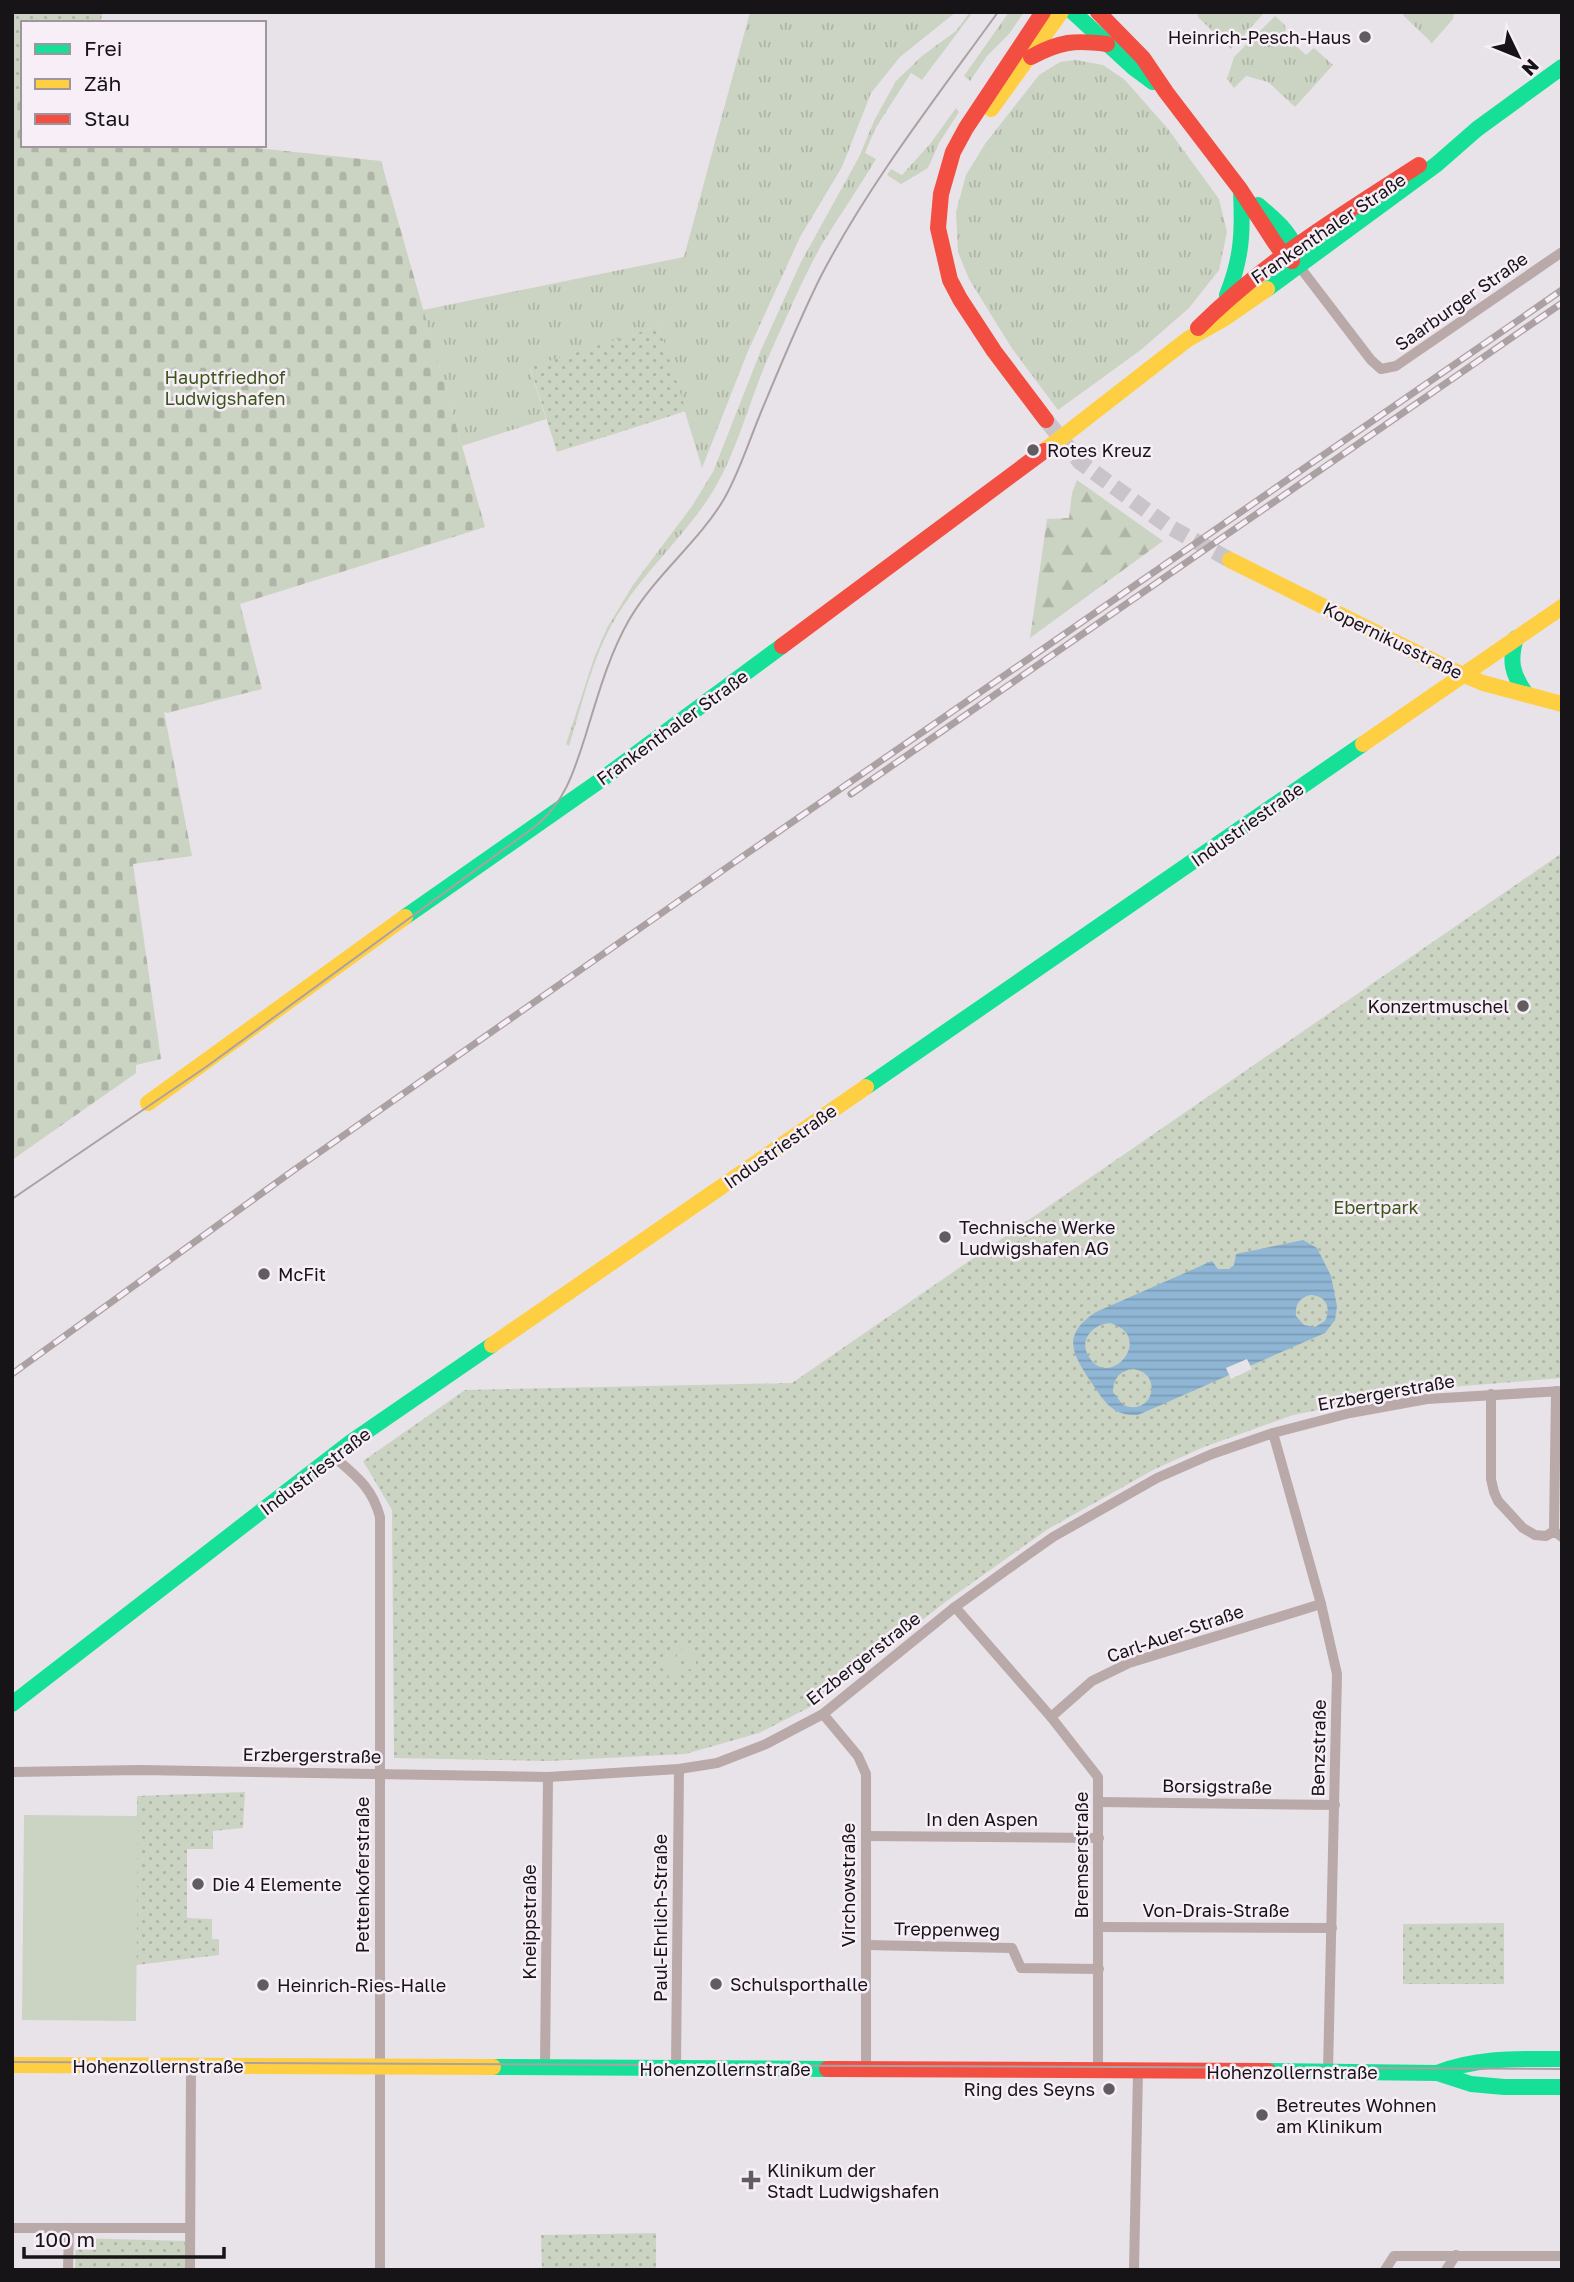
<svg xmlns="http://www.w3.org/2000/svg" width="1574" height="2282" font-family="'Golos Text',sans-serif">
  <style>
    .grass { fill: url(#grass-tufts) }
    .forest { fill: url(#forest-firs) }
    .cemetery { fill: url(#cemetery-stones) }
    .park { fill: url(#park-dots) }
    .pitch { fill: #cbd3c2 }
    .water { fill: url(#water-rules); fill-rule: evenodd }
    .pier { fill: #e8e3e8 }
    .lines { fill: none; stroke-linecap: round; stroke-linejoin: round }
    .secondary-tunnel { stroke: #c9c4c9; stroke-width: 16; stroke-dasharray: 16 8; stroke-linecap: butt }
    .street { stroke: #b9a9a9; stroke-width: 10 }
    .fast { stroke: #16e098; stroke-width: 16 }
    .slow { stroke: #ffcf43; stroke-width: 16 }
    .jam { stroke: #f24e42; stroke-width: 16 }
    .tram { stroke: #aca1a2; stroke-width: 2 }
    .rail-casing { stroke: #aca1a2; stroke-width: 7 }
    .rail { stroke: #f7eef7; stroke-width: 4.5; stroke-dasharray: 13; stroke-linecap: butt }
    .poi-dot { fill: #605c60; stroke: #f7eef7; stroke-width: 2.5 }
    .labels { text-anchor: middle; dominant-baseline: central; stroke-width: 5; stroke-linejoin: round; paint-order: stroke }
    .poi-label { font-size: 18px; fill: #171417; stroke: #f7eef7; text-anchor: start }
    .street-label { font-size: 18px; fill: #171417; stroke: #f7eef7 }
    .park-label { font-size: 18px; fill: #3a561a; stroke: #f7eef7 }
  </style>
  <defs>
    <pattern id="grass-tufts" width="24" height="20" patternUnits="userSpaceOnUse" patternTransform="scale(1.75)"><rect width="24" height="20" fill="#cbd3c2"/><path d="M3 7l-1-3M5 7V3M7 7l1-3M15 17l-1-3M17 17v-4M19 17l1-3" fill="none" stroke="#aeb4a6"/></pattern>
    <pattern id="forest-firs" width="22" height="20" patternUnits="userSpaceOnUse" patternTransform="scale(1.75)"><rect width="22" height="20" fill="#cbd3c2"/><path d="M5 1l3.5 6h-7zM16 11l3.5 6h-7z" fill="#aeb4a6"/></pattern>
    <pattern id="cemetery-stones" width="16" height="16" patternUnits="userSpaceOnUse" patternTransform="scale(1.75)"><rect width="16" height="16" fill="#cbd3c2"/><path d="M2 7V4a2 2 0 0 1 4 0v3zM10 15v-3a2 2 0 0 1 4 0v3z" fill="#aeb4a6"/></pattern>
    <pattern id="park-dots" width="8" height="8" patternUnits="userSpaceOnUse" patternTransform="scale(1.75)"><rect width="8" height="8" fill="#cbd3c2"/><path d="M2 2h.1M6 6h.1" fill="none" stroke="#aeb4a6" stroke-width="1.8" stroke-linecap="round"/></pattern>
    <pattern id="water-rules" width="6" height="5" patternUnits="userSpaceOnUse" patternTransform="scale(1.75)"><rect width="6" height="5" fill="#90b6d5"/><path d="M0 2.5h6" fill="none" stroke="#7b9cb6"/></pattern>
  </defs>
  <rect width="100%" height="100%" fill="#e8e3e8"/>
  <g class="grass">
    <path d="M 750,12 L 956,12 L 900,57 L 871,93 L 842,167 L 800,237 L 748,351 L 702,468 L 659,326 L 530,368 L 546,419 L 462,446 L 423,310 L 684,257 Z"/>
    <path d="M 970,12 L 973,12 L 922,80 L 911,73 L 875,129 L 865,153 L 876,159 C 859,188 839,216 822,244 C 803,278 788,314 772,349 C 751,394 740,444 716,486 C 690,531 650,565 622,608 C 594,649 584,699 569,746 L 566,744 L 594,658 L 607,628 L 633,585 L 692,506 L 713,472 L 761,350 L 801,262 L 859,157 L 875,119 L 896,81 L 922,56 L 956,31 Z"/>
    <path d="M 1009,12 L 1024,12 L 1009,34 L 987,56 L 970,81 L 964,76 Z"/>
    <path d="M 1196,12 L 1265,12 L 1231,49 L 1199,18 Z"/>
    <path d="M 1405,12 L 1454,12 L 1453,19 L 1432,43 L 1403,15 Z"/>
    <path d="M 1275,16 L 1285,25 L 1286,37 L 1306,55 L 1314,48 L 1333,65 L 1295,107 L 1268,82 L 1246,76 L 1234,88 L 1227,79 L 1234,57 Z"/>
    <path d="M 1076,60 L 1103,65 L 1125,80 L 1168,129 L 1219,199 L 1227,232 L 1219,270 L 1189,308 L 1142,349 L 1058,410 L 1011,347 L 969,279 L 958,252 L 956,212 L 966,175 L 985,144 L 1039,75 L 1060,62 Z"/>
    <path d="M 956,108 L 959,112 L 939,143 L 928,168 L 901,184 L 887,175 L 891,169 L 902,175 L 930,144 Z"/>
  </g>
  <path class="forest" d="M 1077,480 L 1163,541 L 1030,638 L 1047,519 L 1069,518 L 1072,493 Z"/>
  <path class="cemetery" d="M 12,89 L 23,104 L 23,145 L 229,145 L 381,161 L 485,527 L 240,604 L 262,689 L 167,713 L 164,712 L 192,856 L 133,864 L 161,1059 L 136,1065 L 136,1073 L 12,1160 Z"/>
  <g class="park">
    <path d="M 12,12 L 103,12 L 100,23 L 23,23 L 23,104 L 12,89 Z"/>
    <path d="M 659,326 L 686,411 L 557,452 L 530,367 Z"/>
    <path d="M 1562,853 L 1562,1378 L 1425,1389 L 1293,1415 L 1204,1447 L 1155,1469 L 1048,1529 L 948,1600 L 812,1706 L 759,1733 L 685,1754 L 549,1761 L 394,1758 L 392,1510 L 363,1461 L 465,1390 L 792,1383 Z"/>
    <path d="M 245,1792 L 243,1828 L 213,1831 L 213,1849 L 187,1849 L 187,1918 L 212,1919 L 212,1939 L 219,1939 L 219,1955 L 136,1965 L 137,1796 Z"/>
    <path d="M 1504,1923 L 1504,1984 L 1403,1984 L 1403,1924 Z"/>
    <path d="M 656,2233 L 656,2270 L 542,2270 L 541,2235 Z"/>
    <path d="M 76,2238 L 187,2241 L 186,2270 L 75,2270 Z"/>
  </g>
  <g class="pitch">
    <path d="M 692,1645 L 697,1668 L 686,1670 L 681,1647 Z"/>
    <path d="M 675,1652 L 680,1675 L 669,1678 L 664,1654 Z"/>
    <path d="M 24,1815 L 138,1816 L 136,2021 L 22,2020 Z"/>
  </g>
  <path class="water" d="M 1303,1240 L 1317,1248 L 1331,1276 L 1337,1306 L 1335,1320 L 1325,1333 L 1138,1415 C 1112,1416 1105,1402 1091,1382 C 1072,1353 1061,1335 1096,1312 L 1212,1261 L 1218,1269 L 1229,1269 L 1234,1265 L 1236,1254 ZM 1310,1295 C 1325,1295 1332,1307 1325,1321 L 1315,1327 L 1304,1325 L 1296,1316 C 1295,1305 1299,1298 1310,1295 ZM 1110,1323 C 1156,1336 1110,1391 1089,1357 C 1078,1340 1093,1324 1110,1323 ZM 1130,1369 C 1164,1369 1155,1418 1123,1405 L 1113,1392 C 1113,1380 1118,1373 1130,1369 Z"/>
  <path class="pier" d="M 1247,1359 L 1252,1369 L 1231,1379 L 1226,1368 Z"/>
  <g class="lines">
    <path class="secondary-tunnel" d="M 1046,420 L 1080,462 L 1168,526 L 1230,560"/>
    <g class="street">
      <path d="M 1299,266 L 1371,360 L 1381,369 L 1396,366 L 1562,252"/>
      <path d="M 1491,1394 L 1491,1479 L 1494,1492 L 1498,1501 L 1523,1528 L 1535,1535 L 1546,1536 L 1554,1531 L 1562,1537"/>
      <path d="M 1273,1433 L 1321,1604 L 1337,1674 L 1328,2071"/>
      <path d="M 333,1456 C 356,1476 372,1487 380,1517 L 380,2270"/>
      <path d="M 1554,1531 L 1556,1391"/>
      <path d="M 955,1607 L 1051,1717 L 1098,1777 L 1098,2071"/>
      <path d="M 823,1714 L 858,1756 L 866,1774 L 866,2070"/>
      <path d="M 1051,1717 L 1092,1681 L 1129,1663 L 1321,1604"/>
      <path d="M 12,1772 L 140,1770 L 548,1777 L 679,1769 L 717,1763 L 766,1744 L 823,1714 L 955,1607 L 1005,1571 L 1053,1537 L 1157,1478 L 1212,1454 L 1273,1433 L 1350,1413 L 1427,1399 L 1562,1391"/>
      <path d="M 1099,1802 L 1335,1805"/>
      <path d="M 866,1836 L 1099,1838"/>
      <path d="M 1099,1927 L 1332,1928"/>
      <path d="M 866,1945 L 1012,1948 L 1021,1968 L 1099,1969"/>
      <path d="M 545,2067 L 548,1777"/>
      <path d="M 676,2068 L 679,1769"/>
      <path d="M 12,2228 L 190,2228"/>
      <path d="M 68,2270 L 69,2228"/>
      <path d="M 190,2270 L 191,2066"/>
      <path d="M 1134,2270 L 1138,2071"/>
      <path d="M 1385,2270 L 1394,2256 L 1562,2256"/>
      <path d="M 1446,2270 L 1456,2255"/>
    </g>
    <g class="fast">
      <path d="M 1073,12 L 1134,68 L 1153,82"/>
      <path d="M 1258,205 C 1275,220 1293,233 1298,257"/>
      <path d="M 1267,289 L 1437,164 L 1477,129 L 1562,67"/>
      <path d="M 1227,295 C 1242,258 1243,231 1241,191"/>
      <path d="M 1516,638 C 1509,661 1512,674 1526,694"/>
      <path d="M 405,917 L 598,782 L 782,646"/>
      <path d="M 866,1087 L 1363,744"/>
      <path d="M 12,1704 L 351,1442 L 492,1345"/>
      <path d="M 493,2067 L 827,2069"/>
      <path d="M 1268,2071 L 1437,2073 L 1471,2084 L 1504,2087 L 1562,2087"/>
      <path d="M 1437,2073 C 1478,2057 1519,2059 1562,2059"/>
    </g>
    <g class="slow">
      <path d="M 991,109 L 1061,12"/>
      <path d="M 1044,451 L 1188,339 L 1225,318 L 1267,289"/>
      <path d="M 1230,560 L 1445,667 L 1483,683 L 1562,704"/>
      <path d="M 1363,744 L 1562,607"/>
      <path d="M 148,1103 L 405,917"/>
      <path d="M 492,1345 L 866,1087"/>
      <path d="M 12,2065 L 493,2067"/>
    </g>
    <g class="jam">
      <path d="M 1043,12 L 966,128 L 953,152 L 941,194 L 938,228 L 950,280 L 960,299 L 994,351 L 1046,420"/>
      <path d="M 1098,12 L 1143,58 L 1166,92 L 1240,189 L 1275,243 L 1284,255 L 1292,261"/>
      <path d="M 1031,57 C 1060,41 1075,40 1107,44"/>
      <path d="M 1198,328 C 1264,262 1341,215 1419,165"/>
      <path d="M 782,646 L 1044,451"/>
      <path d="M 827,2069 L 1268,2071"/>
    </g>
    <g class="tram">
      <path d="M 12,1199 L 206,1067 L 537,825 C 566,801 575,768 586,734 C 598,695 609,655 629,620 C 655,575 698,543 724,499 C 739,473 748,444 759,417 C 779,369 798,322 821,276 C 870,182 936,98 998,12"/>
      <path d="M 1562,1488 L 1562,1500"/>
      <path d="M 12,2062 L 1562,2069"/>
    </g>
    <g class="rail-casing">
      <g id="rail">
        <path d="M 851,794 L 1562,303"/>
        <path d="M 12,1374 L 294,1170 L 749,852 L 1562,290"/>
      </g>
    </g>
    <use href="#rail" class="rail"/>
  </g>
  <g class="poi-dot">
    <circle cx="1365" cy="37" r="7"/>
    <circle cx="1033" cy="450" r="7"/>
    <circle cx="1523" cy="1006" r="7"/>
    <circle cx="945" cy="1237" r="7"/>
    <circle cx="264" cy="1274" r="7"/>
    <circle cx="198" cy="1884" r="7"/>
    <circle cx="716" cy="1984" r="7"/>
    <circle cx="263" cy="1985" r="7"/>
    <circle cx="1109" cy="2089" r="7"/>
    <circle cx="1262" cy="2115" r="7"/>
    <path d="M747.5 2169.5h7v7h7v7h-7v7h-7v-7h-7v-7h7z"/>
  </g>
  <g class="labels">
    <g class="poi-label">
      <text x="1351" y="37" text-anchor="end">Heinrich-Pesch-Haus</text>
      <text x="1047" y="450">Rotes Kreuz</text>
      <text x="1509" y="1006" text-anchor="end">Konzertmuschel</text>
      <text x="959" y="1227">Technische Werke<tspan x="959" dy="21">Ludwigshafen AG</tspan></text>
      <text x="278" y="1274">McFit</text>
      <text x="212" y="1884">Die 4 Elemente</text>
      <text x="730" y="1984">Schulsporthalle</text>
      <text x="277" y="1985">Heinrich-Ries-Halle</text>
      <text x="1095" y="2089" text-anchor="end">Ring des Seyns</text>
      <text x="1276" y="2105">Betreutes Wohnen<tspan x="1276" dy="21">am Klinikum</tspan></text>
      <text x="767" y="2170">Klinikum der<tspan x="767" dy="21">Stadt Ludwigshafen</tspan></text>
    </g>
    <g class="street-label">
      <text transform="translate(1328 228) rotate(-34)">Frankenthaler Straße</text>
      <text transform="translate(1461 301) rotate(-35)">Saarburger Straße</text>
      <text transform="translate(1393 640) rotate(26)">Kopernikusstraße</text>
      <text transform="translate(672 727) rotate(-36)">Frankenthaler Straße</text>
      <text transform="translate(1247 824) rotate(-35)">Industriestraße</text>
      <text transform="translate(780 1146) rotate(-35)">Industriestraße</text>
      <text transform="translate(1386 1392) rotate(-10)">Erzbergerstraße</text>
      <text transform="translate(315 1471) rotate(-37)">Industriestraße</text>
      <text transform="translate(1175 1633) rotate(-19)">Carl-Auer-Straße</text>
      <text transform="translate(863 1658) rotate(-38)">Erzbergerstraße</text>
      <text transform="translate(1318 1748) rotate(-89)">Benzstraße</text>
      <text transform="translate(312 1755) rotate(1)">Erzbergerstraße</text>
      <text transform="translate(1217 1786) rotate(1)">Borsigstraße</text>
      <text x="982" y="1819">In den Aspen</text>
      <text transform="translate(1081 1855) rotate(-90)">Bremserstraße</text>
      <text transform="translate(362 1875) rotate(-90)">Pettenkoferstraße</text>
      <text transform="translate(848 1885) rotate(-90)">Virchowstraße</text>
      <text x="1216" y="1910">Von-Drais-Straße</text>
      <text transform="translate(660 1918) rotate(-90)">Paul-Ehrlich-Straße</text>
      <text transform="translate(529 1922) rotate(-90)">Kneippstraße</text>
      <text transform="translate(947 1929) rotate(1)">Treppenweg</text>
      <text x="158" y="2066">Hohenzollernstraße</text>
      <text x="725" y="2069">Hohenzollernstraße</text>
      <text x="1292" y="2072">Hohenzollernstraße</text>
    </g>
    <g class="park-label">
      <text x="225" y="377">Hauptfriedhof<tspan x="225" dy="21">Ludwigshafen</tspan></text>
      <text x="1376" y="1207">Ebertpark</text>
    </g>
  </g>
  <rect width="1574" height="2282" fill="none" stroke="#171417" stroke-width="28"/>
  <rect x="21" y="21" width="245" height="126" fill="#f7eef7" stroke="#9d979d" stroke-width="2"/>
  <rect x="35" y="44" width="35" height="10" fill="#16e098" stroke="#9d979d" stroke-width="2"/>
  <text x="84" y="56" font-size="21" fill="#171417">Frei</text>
  <rect x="35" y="79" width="35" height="10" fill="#ffcf43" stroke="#9d979d" stroke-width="2"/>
  <text x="84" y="91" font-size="21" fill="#171417">Zäh</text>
  <rect x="35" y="114" width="35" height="10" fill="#f24e42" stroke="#9d979d" stroke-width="2"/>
  <text x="84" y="126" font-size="21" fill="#171417">Stau</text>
  <g transform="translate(1518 56) rotate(133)" stroke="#f7eef7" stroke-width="5" paint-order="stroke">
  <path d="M0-5L12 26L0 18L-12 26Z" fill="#171417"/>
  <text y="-10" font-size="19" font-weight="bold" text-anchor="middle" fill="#171417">N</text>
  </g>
  <path d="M24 2247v10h200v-10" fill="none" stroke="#171417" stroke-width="3.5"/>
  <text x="35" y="2247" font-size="21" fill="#171417" stroke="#f7eef7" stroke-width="5" paint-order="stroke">100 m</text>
</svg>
